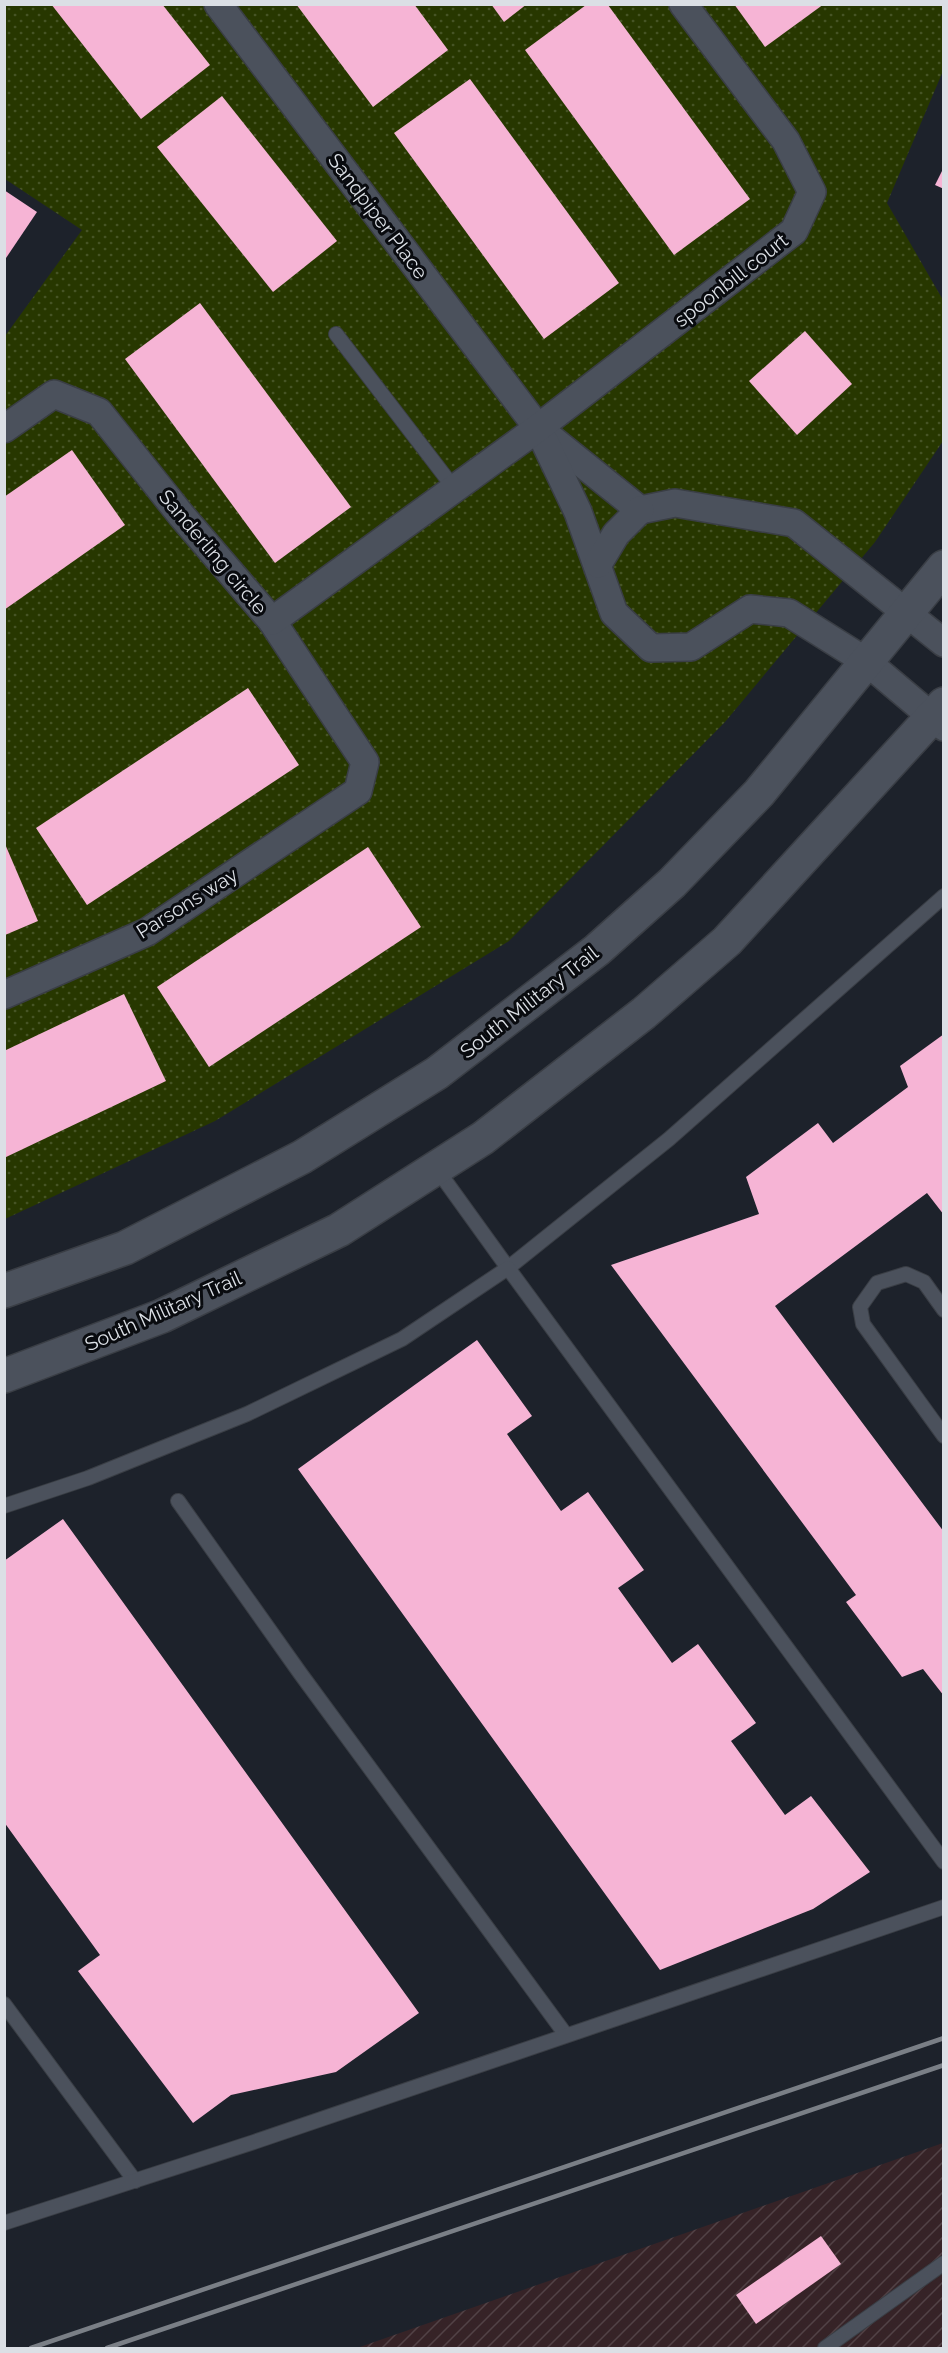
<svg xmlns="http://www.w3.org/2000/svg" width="948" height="2353" font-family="Raleway,sans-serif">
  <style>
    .industrial { fill: url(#industrial-furrows) }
    .grass { fill: url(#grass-dots) }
    .building { fill: #f6b4d5 }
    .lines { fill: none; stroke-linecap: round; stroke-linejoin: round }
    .service-casing { stroke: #3a3e45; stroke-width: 16 }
    .minor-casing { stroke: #3a3e45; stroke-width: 30 }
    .tertiary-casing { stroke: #3a3e45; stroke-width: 36 }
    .service { stroke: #4b515c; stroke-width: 14 }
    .minor { stroke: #4b515c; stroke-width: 27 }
    .tertiary { stroke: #4b515c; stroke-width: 33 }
    .rail { stroke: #7a7f86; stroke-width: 4.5 }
    .labels { text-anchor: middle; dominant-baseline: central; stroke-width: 6; stroke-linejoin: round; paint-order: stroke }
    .street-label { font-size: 20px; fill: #dbdfe5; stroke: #090b0f }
  </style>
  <defs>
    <pattern id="industrial-furrows" width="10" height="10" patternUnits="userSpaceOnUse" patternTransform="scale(1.5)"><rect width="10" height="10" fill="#362327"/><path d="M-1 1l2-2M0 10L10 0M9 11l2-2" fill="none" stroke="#524246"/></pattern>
    <pattern id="grass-dots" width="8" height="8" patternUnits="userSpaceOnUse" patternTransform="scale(1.5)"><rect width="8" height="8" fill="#273700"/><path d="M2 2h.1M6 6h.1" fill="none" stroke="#465425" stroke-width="1.8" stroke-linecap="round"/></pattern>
  </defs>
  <rect width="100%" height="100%" fill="#1d222b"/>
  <path class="industrial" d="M 943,2143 L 943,2348 L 357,2348 Z"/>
  <path class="grass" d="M 4,5 L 944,5 L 943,71 L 887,203 L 943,300 L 943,441 L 875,542 L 725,722 L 509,941 L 215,1121 L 5,1219 L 5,336 L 82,230 L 5,179 Z"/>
  <g class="building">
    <path d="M 51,4 L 162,4 L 210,65 L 141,119 Z"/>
    <path d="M 296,4 L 414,4 L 448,50 L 373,107 Z"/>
    <path d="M 491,4 L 527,4 L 504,22 Z"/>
    <path d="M 734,4 L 824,4 L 765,47 Z"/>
    <path d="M 586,5 L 608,5 L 750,199 L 674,255 L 525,50 Z"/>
    <path d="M 470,79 L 619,283 L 544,339 L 394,133 Z"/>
    <path d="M 222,96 L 337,241 L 273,292 L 157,147 Z"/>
    <path d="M 944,167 L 944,189 L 935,185 Z"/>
    <path d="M 4,190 L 37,212 L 4,261 Z"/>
    <path d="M 200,303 L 351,507 L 275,563 L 125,359 Z"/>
    <path d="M 805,331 L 852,384 L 797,435 L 749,381 Z"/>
    <path d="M 72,450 L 125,525 L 4,610 L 4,497 Z"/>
    <path d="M 248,688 L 299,765 L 87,905 L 36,828 Z"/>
    <path d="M 5,844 L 38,921 L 5,935 Z"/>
    <path d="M 368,847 L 421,927 L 209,1067 L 157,987 Z"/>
    <path d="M 124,994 L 166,1081 L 4,1158 L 4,1051 Z"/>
    <path d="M 944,1034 L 944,1215 L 927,1193 L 775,1306 L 944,1532 L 944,1696 L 923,1669 L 902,1677 L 846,1602 L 856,1595 L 611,1265 L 759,1214 L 746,1177 L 818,1123 L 833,1143 L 908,1087 L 900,1066 Z"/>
    <path d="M 477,1340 L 532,1416 L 507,1434 L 561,1511 L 588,1492 L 644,1570 L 618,1588 L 672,1663 L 698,1644 L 756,1723 L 731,1741 L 785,1815 L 811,1796 L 870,1872 L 813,1909 L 660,1970 L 298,1469 Z"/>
    <path d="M 63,1519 L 419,2013 L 336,2072 L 231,2095 L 193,2123 L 78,1971 L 100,1955 L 4,1822 L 4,1561 Z"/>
    <path d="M 821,2236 L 841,2264 L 756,2324 L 736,2295 Z"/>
  </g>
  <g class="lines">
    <g class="service-casing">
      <g id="service">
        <path d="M 336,334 L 454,488"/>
        <path d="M 436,1168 L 508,1268 L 669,1139 L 944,896"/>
        <path d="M 944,1310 L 924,1282 L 906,1274 L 877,1283 L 860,1307 L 863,1324 L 944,1436"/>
        <path d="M 178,1501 L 300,1673 L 566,2035"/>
        <path d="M 4,1506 L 88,1478 L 247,1414 L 402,1339 L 508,1268 L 944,1862"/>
        <path d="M 4,2004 L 135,2181"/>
        <path d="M 4,2223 L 254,2142 L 944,1907"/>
        <path d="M 825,2348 L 944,2263"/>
      </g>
    </g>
    <g class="minor-casing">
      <g id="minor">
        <path d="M 218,4 L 538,428 L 640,510 L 675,503 L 794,523 L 944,643"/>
        <path d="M 4,429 L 54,394 L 99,412 L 181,515 L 272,621 L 365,762 L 358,791 L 147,932 L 4,995"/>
        <path d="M 540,432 L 578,512 L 614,613 L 651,648 L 691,647 L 750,609 L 789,613 L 867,662 L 944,727"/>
        <path d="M 598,564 L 616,534 L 640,510"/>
        <path d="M 272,621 L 538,428 L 794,231 L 812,192 L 786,141 L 683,4"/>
      </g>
    </g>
    <g class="tertiary-casing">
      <g id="tertiary">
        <path d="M 4,1291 L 125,1248 L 302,1157 L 437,1073 L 597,950 L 672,883 L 759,793 L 944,567"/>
        <path d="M 4,1376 L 162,1316 L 339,1230 L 483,1138 L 644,1013 L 727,941 L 944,704"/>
      </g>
    </g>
    <use href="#service" class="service"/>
    <use href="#minor" class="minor"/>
    <use href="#tertiary" class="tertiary"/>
    <g class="rail">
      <path d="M 31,2348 L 944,2038"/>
      <path d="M 107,2348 L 944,2065"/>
    </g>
  </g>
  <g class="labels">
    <g class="street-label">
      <text transform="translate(378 216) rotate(53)">Sandpiper Place</text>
      <text transform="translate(731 280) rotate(-38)">spoonbill court</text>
      <text transform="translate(213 552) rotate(50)">Sanderling circle</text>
      <text transform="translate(187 903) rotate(-32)">Parsons way</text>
      <text transform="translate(529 1002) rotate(-38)">South Military Trail</text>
      <text transform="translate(163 1311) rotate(-24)">South Military Trail</text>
    </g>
  </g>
  <rect width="948" height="2353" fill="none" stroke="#dbdfe5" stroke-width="12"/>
</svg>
